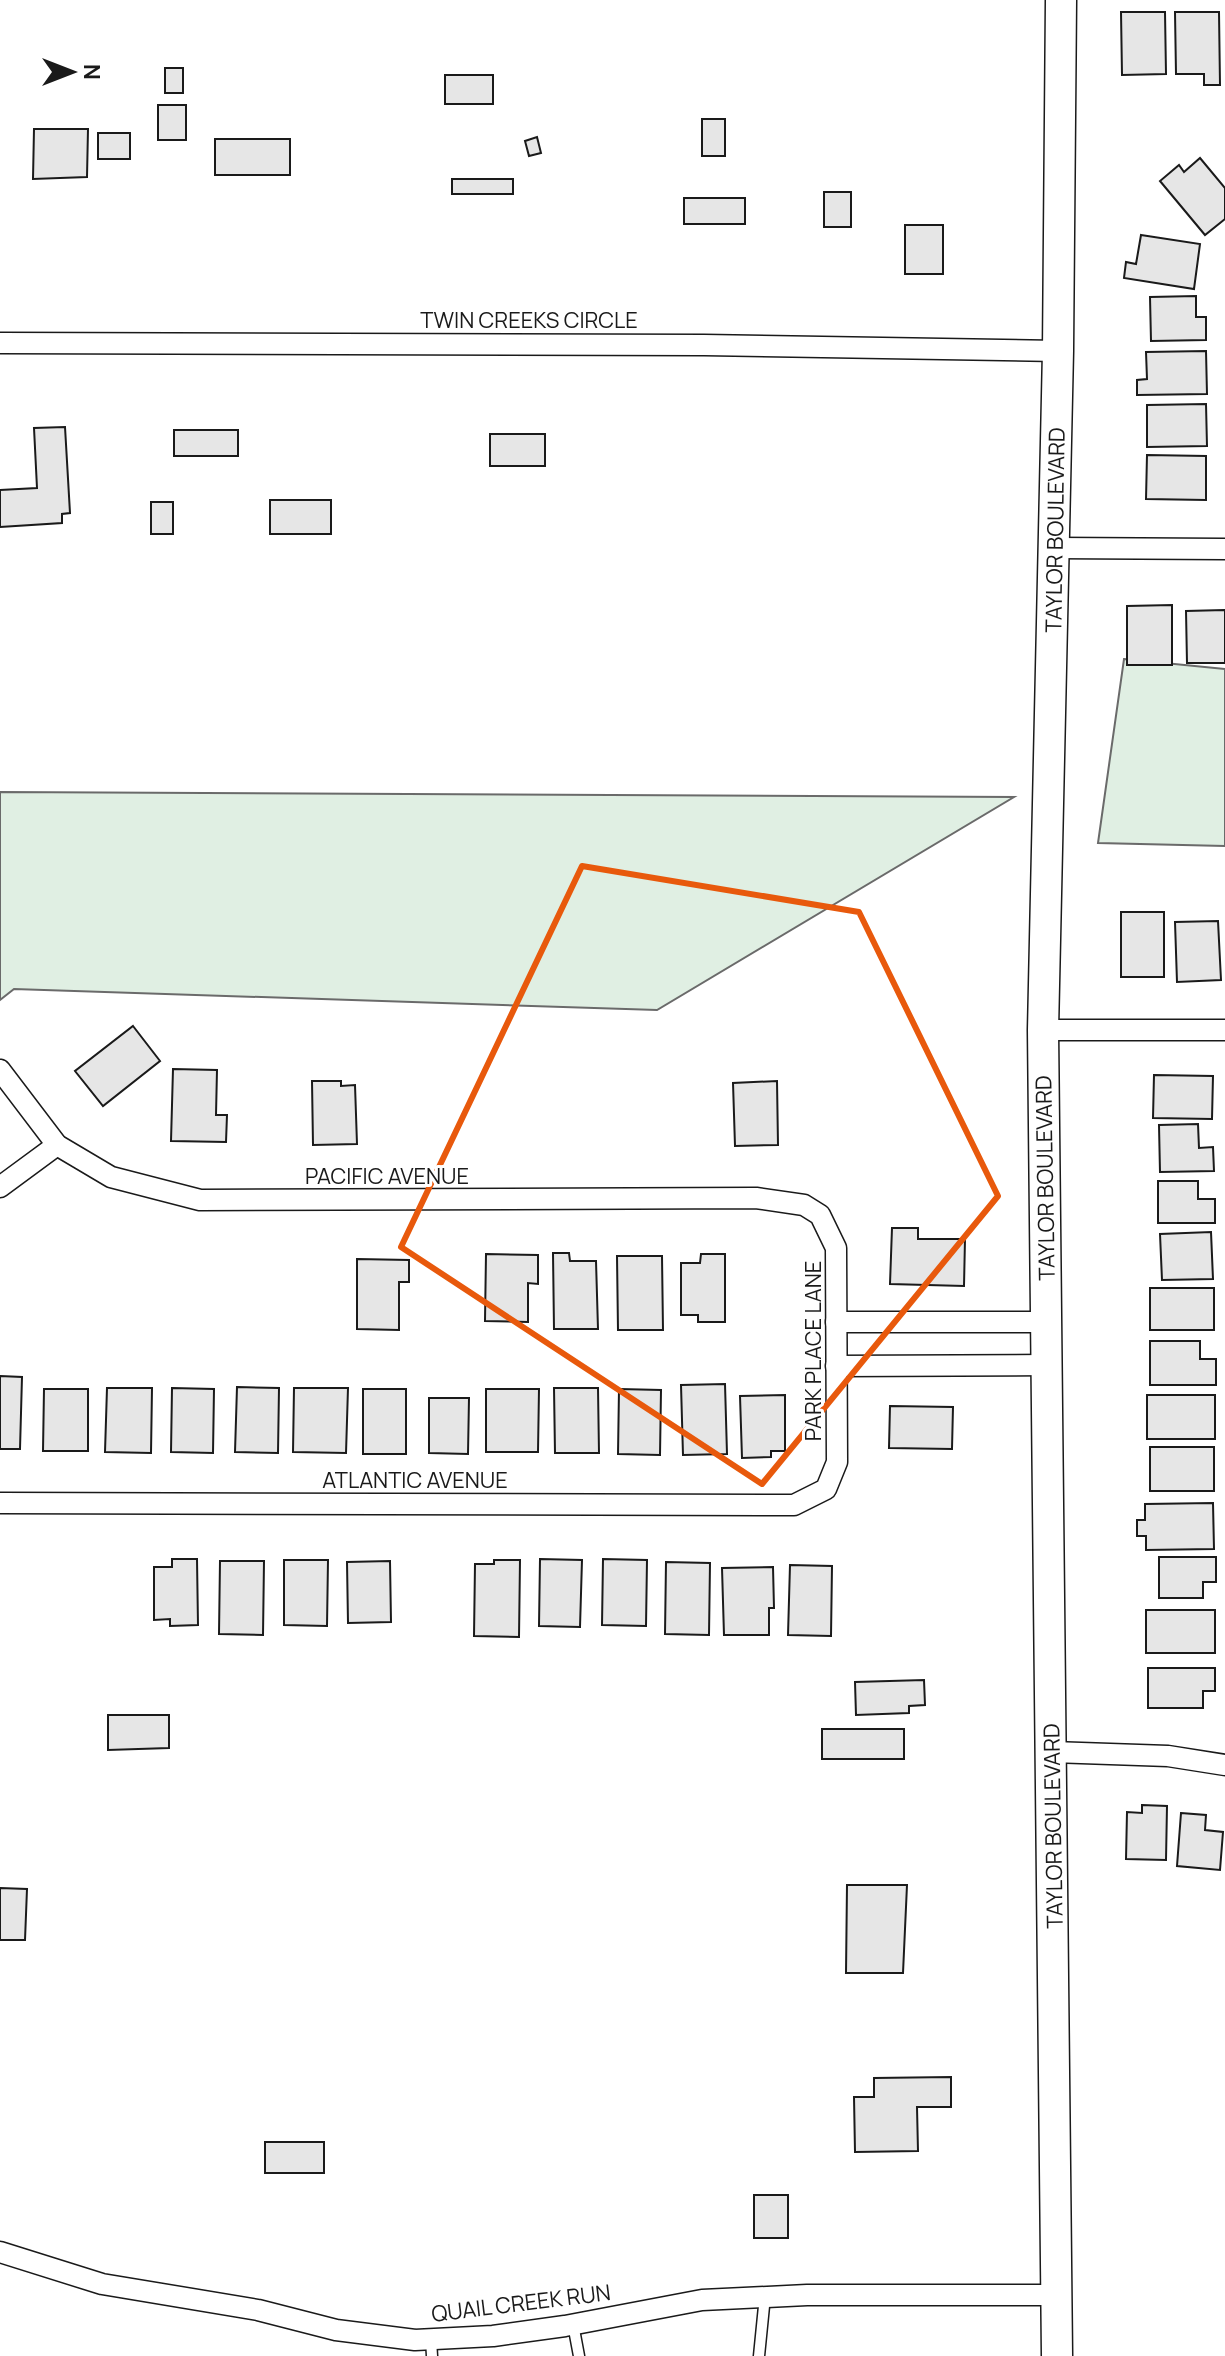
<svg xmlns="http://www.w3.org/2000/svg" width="1225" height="2356" font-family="Manrope,sans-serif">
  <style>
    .green { fill: #e0efe3; stroke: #6a6a6a; stroke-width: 2 }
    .building { fill: #e6e6e6; stroke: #1a1a1a; stroke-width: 2 }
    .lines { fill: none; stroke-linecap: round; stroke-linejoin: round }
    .lane-casing { stroke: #1a1a1a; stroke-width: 13 }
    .street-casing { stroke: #1a1a1a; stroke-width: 23 }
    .secondary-casing { stroke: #1a1a1a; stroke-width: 33 }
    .lane { stroke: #fff; stroke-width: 10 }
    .street { stroke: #fff; stroke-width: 20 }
    .secondary { stroke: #fff; stroke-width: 30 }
    .marked { fill: none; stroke: #e8590c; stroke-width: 6; stroke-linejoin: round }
    .labels { text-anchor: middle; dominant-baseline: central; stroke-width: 6; stroke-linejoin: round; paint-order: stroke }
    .street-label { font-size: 22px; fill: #1a1a1a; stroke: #fff }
  </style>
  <rect width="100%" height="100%" fill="#fff"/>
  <g class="green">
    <path d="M 1124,659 L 1225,669 L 1225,846 L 1098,843 Z"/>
    <path d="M 0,792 L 1014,797 L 657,1010 L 14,989 L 0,1000 Z"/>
  </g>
  <g class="building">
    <path d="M 1121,12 L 1165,12 L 1166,74 L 1122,75 Z"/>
    <path d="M 1175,12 L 1219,12 L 1220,85 L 1204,85 L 1204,74 L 1176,74 Z"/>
    <rect x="165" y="68" width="18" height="25"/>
    <rect x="445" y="75" width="48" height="29"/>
    <rect x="158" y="105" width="28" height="35"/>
    <rect x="702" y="119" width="23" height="37"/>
    <path d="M 34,129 L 88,129 L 87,177 L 33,179 Z"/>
    <rect x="98" y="133" width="32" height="26"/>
    <path d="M 537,137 L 541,153 L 529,156 L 525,141 Z"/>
    <rect x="215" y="139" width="75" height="36"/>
    <path d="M 1200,158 L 1225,188 L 1225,219 L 1205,235 L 1160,181 L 1179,165 L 1184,172 Z"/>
    <rect x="452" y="179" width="61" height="15"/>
    <rect x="824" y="192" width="27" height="35"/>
    <rect x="684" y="198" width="61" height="26"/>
    <rect x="905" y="225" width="38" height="49"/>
    <path d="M 1141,235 L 1200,244 L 1194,289 L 1124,278 L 1126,262 L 1136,264 Z"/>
    <path d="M 1196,296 L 1196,317 L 1206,317 L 1206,340 L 1151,341 L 1150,297 Z"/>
    <path d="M 1206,351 L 1207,394 L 1137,395 L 1137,380 L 1147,379 L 1146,352 Z"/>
    <path d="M 1206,404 L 1207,446 L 1147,447 L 1147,405 Z"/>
    <path d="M 65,427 L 70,513 L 62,514 L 62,523 L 0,527 L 0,490 L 37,488 L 34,428 Z"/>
    <rect x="174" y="430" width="64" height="26"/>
    <rect x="490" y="434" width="55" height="32"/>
    <path d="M 1147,455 L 1206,456 L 1206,500 L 1146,499 Z"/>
    <rect x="270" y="500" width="61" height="34"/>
    <rect x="151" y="502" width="22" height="32"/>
    <path d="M 1172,605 L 1172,665 L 1127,665 L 1127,606 Z"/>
    <path d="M 1225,610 L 1225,663 L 1187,663 L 1186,611 Z"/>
    <rect x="1121" y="912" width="43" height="65"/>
    <path d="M 1218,921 L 1221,980 L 1177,982 L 1175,922 Z"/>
    <path d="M 133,1026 L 160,1061 L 103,1106 L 75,1071 Z"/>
    <path d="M 173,1069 L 217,1070 L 216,1115 L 227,1115 L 226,1142 L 171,1141 Z"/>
    <path d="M 1154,1075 L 1213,1076 L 1212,1119 L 1153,1118 Z"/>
    <path d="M 312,1081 L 341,1081 L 341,1086 L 355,1085 L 357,1144 L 313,1145 Z"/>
    <path d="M 777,1081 L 778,1145 L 735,1146 L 733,1083 Z"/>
    <path d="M 1198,1124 L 1199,1148 L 1213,1147 L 1214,1171 L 1160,1172 L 1159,1125 Z"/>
    <path d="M 1158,1181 L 1198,1181 L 1198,1199 L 1215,1199 L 1215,1223 L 1158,1223 Z"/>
    <path d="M 892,1228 L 918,1228 L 918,1239 L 965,1239 L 964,1286 L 890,1284 Z"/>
    <path d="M 1211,1232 L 1213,1279 L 1162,1280 L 1160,1234 Z"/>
    <path d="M 553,1253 L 569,1253 L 570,1261 L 596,1261 L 598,1329 L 554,1329 Z"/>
    <path d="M 486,1254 L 538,1255 L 538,1284 L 528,1283 L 528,1322 L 485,1321 Z"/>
    <path d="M 701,1254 L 725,1254 L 725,1322 L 698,1322 L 698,1315 L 681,1315 L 681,1263 L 700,1263 Z"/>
    <path d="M 617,1256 L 662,1256 L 663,1330 L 618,1330 Z"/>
    <path d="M 357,1259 L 409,1260 L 409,1282 L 399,1282 L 399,1330 L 357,1329 Z"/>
    <rect x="1150" y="1288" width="64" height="42"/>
    <path d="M 1150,1341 L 1200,1341 L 1200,1359 L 1216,1359 L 1216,1385 L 1150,1385 Z"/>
    <path d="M 0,1376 L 22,1377 L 20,1449 L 0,1449 Z"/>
    <path d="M 725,1384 L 727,1454 L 683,1455 L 681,1385 Z"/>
    <path d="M 237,1387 L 279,1388 L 278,1453 L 235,1452 Z"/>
    <path d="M 107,1388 L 152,1388 L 151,1453 L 105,1452 Z"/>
    <path d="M 172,1388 L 214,1389 L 213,1453 L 171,1452 Z"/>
    <path d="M 294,1388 L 348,1388 L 346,1453 L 293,1452 Z"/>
    <path d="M 554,1388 L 598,1388 L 599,1453 L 555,1453 Z"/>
    <path d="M 44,1389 L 88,1389 L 88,1451 L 43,1451 Z"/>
    <rect x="363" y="1389" width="43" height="65"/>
    <path d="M 486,1389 L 539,1389 L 538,1452 L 486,1452 Z"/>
    <path d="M 619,1389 L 661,1390 L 660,1455 L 618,1454 Z"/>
    <path d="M 785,1395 L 785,1451 L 771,1451 L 771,1457 L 742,1458 L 740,1396 Z"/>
    <rect x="1147" y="1395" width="68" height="44"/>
    <path d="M 429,1398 L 469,1398 L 468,1454 L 429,1453 Z"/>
    <path d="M 890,1406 L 953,1407 L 952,1449 L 889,1448 Z"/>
    <rect x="1150" y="1447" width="64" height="44"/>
    <path d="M 1213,1503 L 1214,1549 L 1146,1550 L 1146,1536 L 1137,1536 L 1137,1520 L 1145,1520 L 1145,1504 Z"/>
    <path d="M 1159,1557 L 1216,1557 L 1216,1582 L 1203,1582 L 1203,1598 L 1159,1598 Z"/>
    <path d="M 172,1559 L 197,1559 L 198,1625 L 170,1626 L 170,1619 L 154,1620 L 154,1567 L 172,1567 Z"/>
    <path d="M 540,1559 L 582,1560 L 580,1627 L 539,1626 Z"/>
    <path d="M 603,1559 L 647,1560 L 646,1626 L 602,1625 Z"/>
    <path d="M 284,1560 L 328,1560 L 327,1626 L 284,1625 Z"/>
    <path d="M 494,1560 L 520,1560 L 519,1637 L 474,1636 L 475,1564 L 494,1564 Z"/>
    <path d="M 220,1561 L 264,1561 L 263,1635 L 219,1634 Z"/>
    <path d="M 390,1561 L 391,1622 L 348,1623 L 347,1562 Z"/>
    <path d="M 666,1562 L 710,1563 L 709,1635 L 665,1634 Z"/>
    <path d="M 790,1565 L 832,1566 L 831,1636 L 788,1635 Z"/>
    <path d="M 773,1567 L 774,1608 L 769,1608 L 769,1635 L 724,1635 L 722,1568 Z"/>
    <rect x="1146" y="1610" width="69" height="43"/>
    <path d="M 1148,1668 L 1215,1668 L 1215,1691 L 1203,1691 L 1203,1708 L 1148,1708 Z"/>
    <path d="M 924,1680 L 925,1705 L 909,1706 L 909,1713 L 856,1715 L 855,1682 Z"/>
    <path d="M 108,1715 L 169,1715 L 169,1748 L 108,1750 Z"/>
    <rect x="822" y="1729" width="82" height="30"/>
    <path d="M 1142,1805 L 1167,1806 L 1166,1860 L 1126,1859 L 1127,1812 L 1142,1813 Z"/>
    <path d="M 1181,1813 L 1206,1815 L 1205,1830 L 1223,1832 L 1220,1870 L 1177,1866 Z"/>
    <path d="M 847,1885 L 907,1885 L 903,1973 L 846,1973 Z"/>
    <path d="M 0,1888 L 27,1889 L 25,1940 L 0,1940 Z"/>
    <path d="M 951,2077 L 951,2107 L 917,2107 L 918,2151 L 855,2152 L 854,2097 L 874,2097 L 874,2078 Z"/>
    <rect x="265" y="2142" width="59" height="31"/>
    <rect x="754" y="2195" width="34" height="43"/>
  </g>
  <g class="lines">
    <g class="lane-casing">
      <g id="lane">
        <path d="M 573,2324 L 579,2356"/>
        <path d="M 431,2340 L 432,2356"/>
        <path d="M 759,2356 L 765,2296"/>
      </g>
    </g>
    <g class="street-casing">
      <g id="street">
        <path d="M 0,343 L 704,345 L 1058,351"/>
        <path d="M 1054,548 L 1225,549"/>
        <path d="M 1043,1030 L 1225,1030"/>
        <path d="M 0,1070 L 57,1145 L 111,1177 L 200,1200 L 756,1198 L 804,1205 L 820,1215 L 836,1248 L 837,1462 L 826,1489 L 794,1505 L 0,1503"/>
        <path d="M 0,1187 L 57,1145"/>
        <path d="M 836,1322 L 1047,1322"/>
        <path d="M 836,1366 L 1047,1365"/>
        <path d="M 1052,1752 L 1168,1756 L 1225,1765"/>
        <path d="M 0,2252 L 102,2284 L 258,2310 L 336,2330 L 415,2340 L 493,2336 L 565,2326 L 702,2300 L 807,2295 L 1057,2295"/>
      </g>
    </g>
    <g class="secondary-casing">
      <path id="secondary" d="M 1057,2356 L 1043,1030 L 1058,351 L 1061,0"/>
    </g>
    <use href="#lane" class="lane"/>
    <use href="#street" class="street"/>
    <use href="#secondary" class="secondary"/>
  </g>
  <path class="marked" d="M 582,866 L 859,912 L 998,1196 L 762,1484 L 401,1247 Z"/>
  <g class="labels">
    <g class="street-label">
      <text x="529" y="320">TWIN CREEKS CIRCLE</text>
      <text transform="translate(1055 530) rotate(-89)">TAYLOR BOULEVARD</text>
      <text x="387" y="1176">PACIFIC AVENUE</text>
      <text transform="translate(1045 1178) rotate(-91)">TAYLOR BOULEVARD</text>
      <text transform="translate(813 1351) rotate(-90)">PARK PLACE LANE</text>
      <text x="415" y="1480">ATLANTIC AVENUE</text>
      <text transform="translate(1053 1826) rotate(-91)">TAYLOR BOULEVARD</text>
      <text transform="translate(521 2303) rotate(-7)">QUAIL CREEK RUN</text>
    </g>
  </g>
  <g transform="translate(72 72) rotate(90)" stroke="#ffffff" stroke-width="6" paint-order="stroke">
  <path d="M0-6L14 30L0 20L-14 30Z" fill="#1a1a1a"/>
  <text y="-12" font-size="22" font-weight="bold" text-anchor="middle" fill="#1a1a1a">N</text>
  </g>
</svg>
